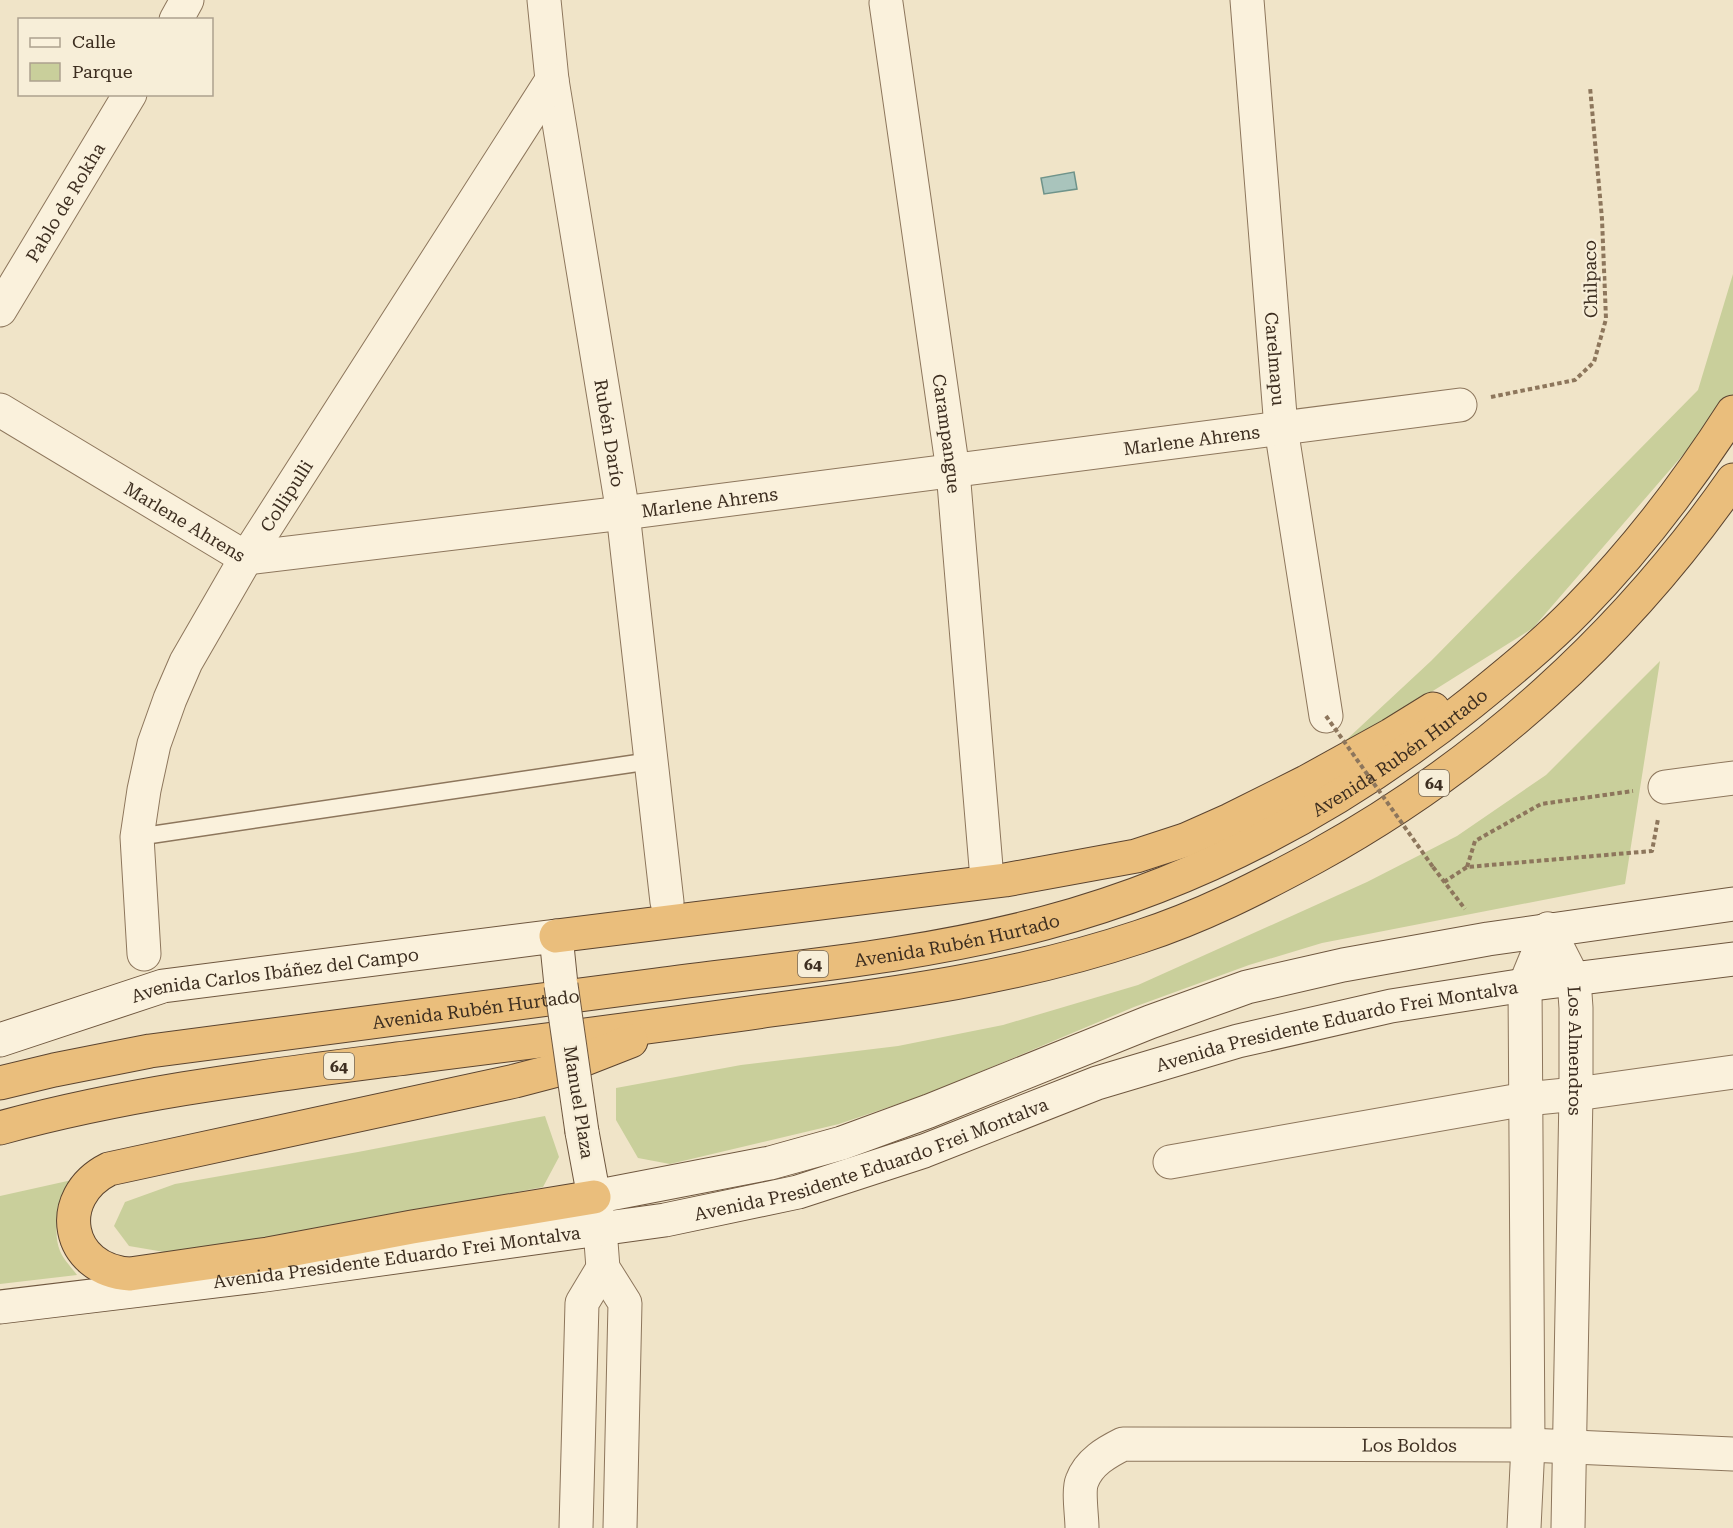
<svg xmlns="http://www.w3.org/2000/svg" width="1733" height="1528" font-family="'Roboto Serif',serif">
  <style>
    .green { fill: #c9cf9b }
    .water { fill: #a9c4bc; stroke: #6f938a; stroke-width: 1.5 }
    .lines { fill: none; stroke-linecap: round; stroke-linejoin: round }
    .service-casing { stroke: #8d765c; stroke-width: 19 }
    .minor-casing { stroke: #8d765c; stroke-width: 35 }
    .secondary-casing { stroke: #6f573f; stroke-width: 35 }
    .trunk-casing { stroke: #5b4430; stroke-width: 35 }
    .path { stroke: #8d765c; stroke-width: 4; stroke-dasharray: 4.5 3; stroke-linecap: butt }
    .service { stroke: #faf1dc; stroke-width: 16 }
    .minor { stroke: #faf1dc; stroke-width: 33 }
    .secondary { stroke: #faf1dc; stroke-width: 33 }
    .trunk { stroke: #eabe7c; stroke-width: 33 }
    .secondary-bridge-casing { stroke: #6f573f; stroke-width: 35; stroke-linecap: butt }
    .path-bridge { stroke: #8d765c; stroke-width: 4; stroke-dasharray: 4.5 3; stroke-linecap: butt }
    .secondary-bridge { stroke: #faf1dc; stroke-width: 33 }
    .labels { text-anchor: middle; dominant-baseline: central; stroke-width: 4.5; stroke-linejoin: round; paint-order: stroke }
    .shield { fill: #f7eed8; stroke: #756857; stroke-width: 1.5 }
    .shield-label { font-size: 16px; font-weight: bold; fill: #3d2e20 }
    .street-label { font-size: 18px; fill: #3d2e20; stroke: #f7eed8 }
  </style>
  <rect width="100%" height="100%" fill="#f0e4c8"/>
  <g class="green">
    <path d="M 1733,274 L 1733,397 L 1533,628 L 1350,743 L 1345,741 L 1431,661 L 1698,390 Z"/>
    <path d="M 1660,661 L 1625,884 L 1322,943 L 1249,965 L 1134,1007 L 930,1093 L 839,1124 L 670,1164 L 638,1158 L 616,1120 L 616,1088 L 741,1065 L 898,1046 L 1003,1025 L 1138,985 L 1367,882 L 1457,836 L 1546,775 Z"/>
    <path d="M 545,1116 L 559,1157 L 543,1187 L 323,1229 L 176,1254 L 129,1246 L 114,1226 L 125,1202 L 175,1184 L 358,1152 Z"/>
    <path d="M 72,1180 C 61,1200 51,1228 60,1251 C 63,1259 72,1268 77,1275 L 0,1284 L 0,1196 Z"/>
  </g>
  <path class="water" d="M 1074,172 L 1077,189 L 1044,194 L 1041,178 Z"/>
  <g class="lines">
    <g class="service-casing">
      <path id="service" d="M 137,837 L 651,761"/>
    </g>
    <g class="minor-casing">
      <g id="minor">
        <path id="s1" d="M 544,0 L 552,80 L 623,513 L 667,902"/>
        <path id="s2" d="M 1247,0 L 1281,428 L 1326,716"/>
        <path id="s3" d="M 886,3 L 953,471 L 986,867"/>
        <path d="M 176,20 L 187,0"/>
        <path id="s4" d="M 0,310 L 130,94"/>
        <path id="s5" d="M 0,410 L 246,558 L 623,513 L 1460,405"/>
        <path d="M 1665,787 L 1733,778"/>
        <path id="s6" d="M 1548,929 L 1574,980 L 1576,1008 L 1576,1094 L 1568,1528"/>
        <path id="s7" d="M 144,954 L 137,837 L 144,790 L 154,744 L 170,699 L 186,662 L 246,558 L 552,80"/>
        <path d="M 1170,1162 L 1526,1099 L 1576,1094 L 1733,1072"/>
        <path d="M 600,1229 L 603,1268 L 625,1303 L 620,1528"/>
        <path d="M 576,1528 L 582,1303 L 603,1268"/>
        <path id="s8" d="M 1082,1528 C 1082,1516 1078,1491 1082,1481 C 1089,1462 1107,1452 1123,1444 L 1528,1445 L 1733,1454"/>
        <path d="M 1524,1528 L 1528,1445 L 1525,985 L 1548,929"/>
      </g>
    </g>
    <g class="secondary-casing">
      <g id="secondary">
        <path id="s9" d="M 0,1040 L 163,986 L 556,936 L 561,985"/>
        <path d="M 582,1132 L 598,1219"/>
        <path d="M 594,1197 L 770,1163 L 842,1143 L 929,1111 L 1150,1022 L 1247,987 L 1343,965 L 1488,939 L 1733,904"/>
        <path id="s10" d="M 0,1307 L 265,1275 L 665,1220 L 798,1192 L 924,1151 L 1097,1083 L 1238,1041 L 1391,1006 L 1525,985 L 1733,959"/>
      </g>
    </g>
    <g class="trunk-casing">
      <g id="trunk">
        <path d="M 556,936 L 1005,880 L 1136,856 L 1185,840 L 1230,820 L 1306,782 L 1391,735 L 1433,709"/>
        <path id="s11" d="M 0,1083 L 54,1070 L 150,1051 C 319,1029 487,1007 656,985 C 786,968 918,957 1045,923 C 1203,881 1343,805 1471,703 C 1508,673 1545,643 1578,609 C 1637,549 1688,482 1733,412"/>
        <path d="M 0,1128 C 127,1093 258,1077 389,1060 C 516,1044 644,1028 771,1010 C 895,994 1020,977 1139,937 C 1201,917 1258,888 1315,857 C 1482,765 1624,636 1733,480"/>
        <path d="M 594,1197 L 412,1227 L 268,1254 L 130,1274 C 66,1270 53,1197 109,1169 L 515,1081 L 557,1070 L 631,1041"/>
      </g>
    </g>
    <g class="path">
      <path d="M 1491,397 L 1575,380 L 1594,362 L 1606,319 L 1602,219 L 1590,87"/>
      <path d="M 1433,867 L 1465,909"/>
      <path d="M 1467,867 L 1475,841 L 1541,804 L 1633,791"/>
      <path d="M 1444,882 L 1467,867 L 1652,851 L 1658,819"/>
    </g>
    <use href="#service" class="service"/>
    <use href="#minor" class="minor"/>
    <use href="#secondary" class="secondary"/>
    <use href="#trunk" class="trunk"/>
    <g class="secondary-bridge-casing">
      <path id="secondary-bridge" d="M 561,985 L 582,1132"/>
    </g>
    <path class="path-bridge" d="M 1326,716 L 1433,867"/>
    <use href="#secondary-bridge" class="secondary-bridge"/>
  </g>
  <g class="labels">
    <g class="shield">
      <rect x="1419" y="770" width="30" height="26" rx="4.5"/>
      <rect x="798" y="951" width="30" height="26" rx="4.5"/>
      <rect x="324" y="1053" width="30" height="26" rx="4.5"/>
    </g>
    <g class="shield-label">
      <text x="1434" y="783">64</text>
      <text x="813" y="964">64</text>
      <text x="339" y="1066">64</text>
    </g>
    <g class="street-label">
      <text stroke="none"><textPath href="#s4" startOffset="126">Pablo de Rokha</textPath></text>
      <text transform="translate(1590 279) rotate(-91)">Chilpaco</text>
      <text stroke="none"><textPath href="#s2" startOffset="360">Carelmapu</textPath></text>
      <text stroke="none"><textPath href="#s1" startOffset="438">Rubén Darío</textPath></text>
      <text stroke="none"><textPath href="#s3" startOffset="435">Carampangue</textPath></text>
      <text stroke="none"><textPath href="#s5" startOffset="1240">Marlene Ahrens</textPath></text>
      <text stroke="none"><textPath href="#s7" startOffset="494">Collipulli</textPath></text>
      <text stroke="none"><textPath href="#s5" startOffset="754">Marlene Ahrens</textPath></text>
      <text stroke="none"><textPath href="#s5" startOffset="216">Marlene Ahrens</textPath></text>
      <text stroke="none"><textPath href="#s11" startOffset="1454">Avenida Rubén Hurtado</textPath></text>
      <text stroke="none"><textPath href="#s11" startOffset="968">Avenida Rubén Hurtado</textPath></text>
      <text stroke="none"><textPath href="#s9" startOffset="284">Avenida Carlos Ibáñez del Campo</textPath></text>
      <text stroke="none"><textPath href="#s11" startOffset="482">Avenida Rubén Hurtado</textPath></text>
      <text stroke="none"><textPath href="#s10" startOffset="1372">Avenida Presidente Eduardo Frei Montalva</textPath></text>
      <text stroke="none"><textPath href="#s6" startOffset="128">Los Almendros</textPath></text>
      <text transform="translate(579 1102) rotate(81)">Manuel Plaza</text>
      <text stroke="none"><textPath href="#s10" startOffset="886">Avenida Presidente Eduardo Frei Montalva</textPath></text>
      <text stroke="none"><textPath href="#s10" startOffset="400">Avenida Presidente Eduardo Frei Montalva</textPath></text>
      <text stroke="none"><textPath href="#s8" startOffset="390">Los Boldos</textPath></text>
    </g>
  </g>
  <rect x="18" y="18" width="195" height="78" fill="#f7eed8" stroke="#ada18e" stroke-width="1.5"/>
  <rect x="30" y="38" width="30" height="9" fill="#faf1dc" stroke="#ada18e" stroke-width="1.5"/>
  <text x="72" y="48" font-size="18" fill="#3d2e20">Calle</text>
  <rect x="30" y="63" width="30" height="18" fill="#c9cf9b" stroke="#ada18e" stroke-width="1.5"/>
  <text x="72" y="78" font-size="18" fill="#3d2e20">Parque</text>
</svg>
